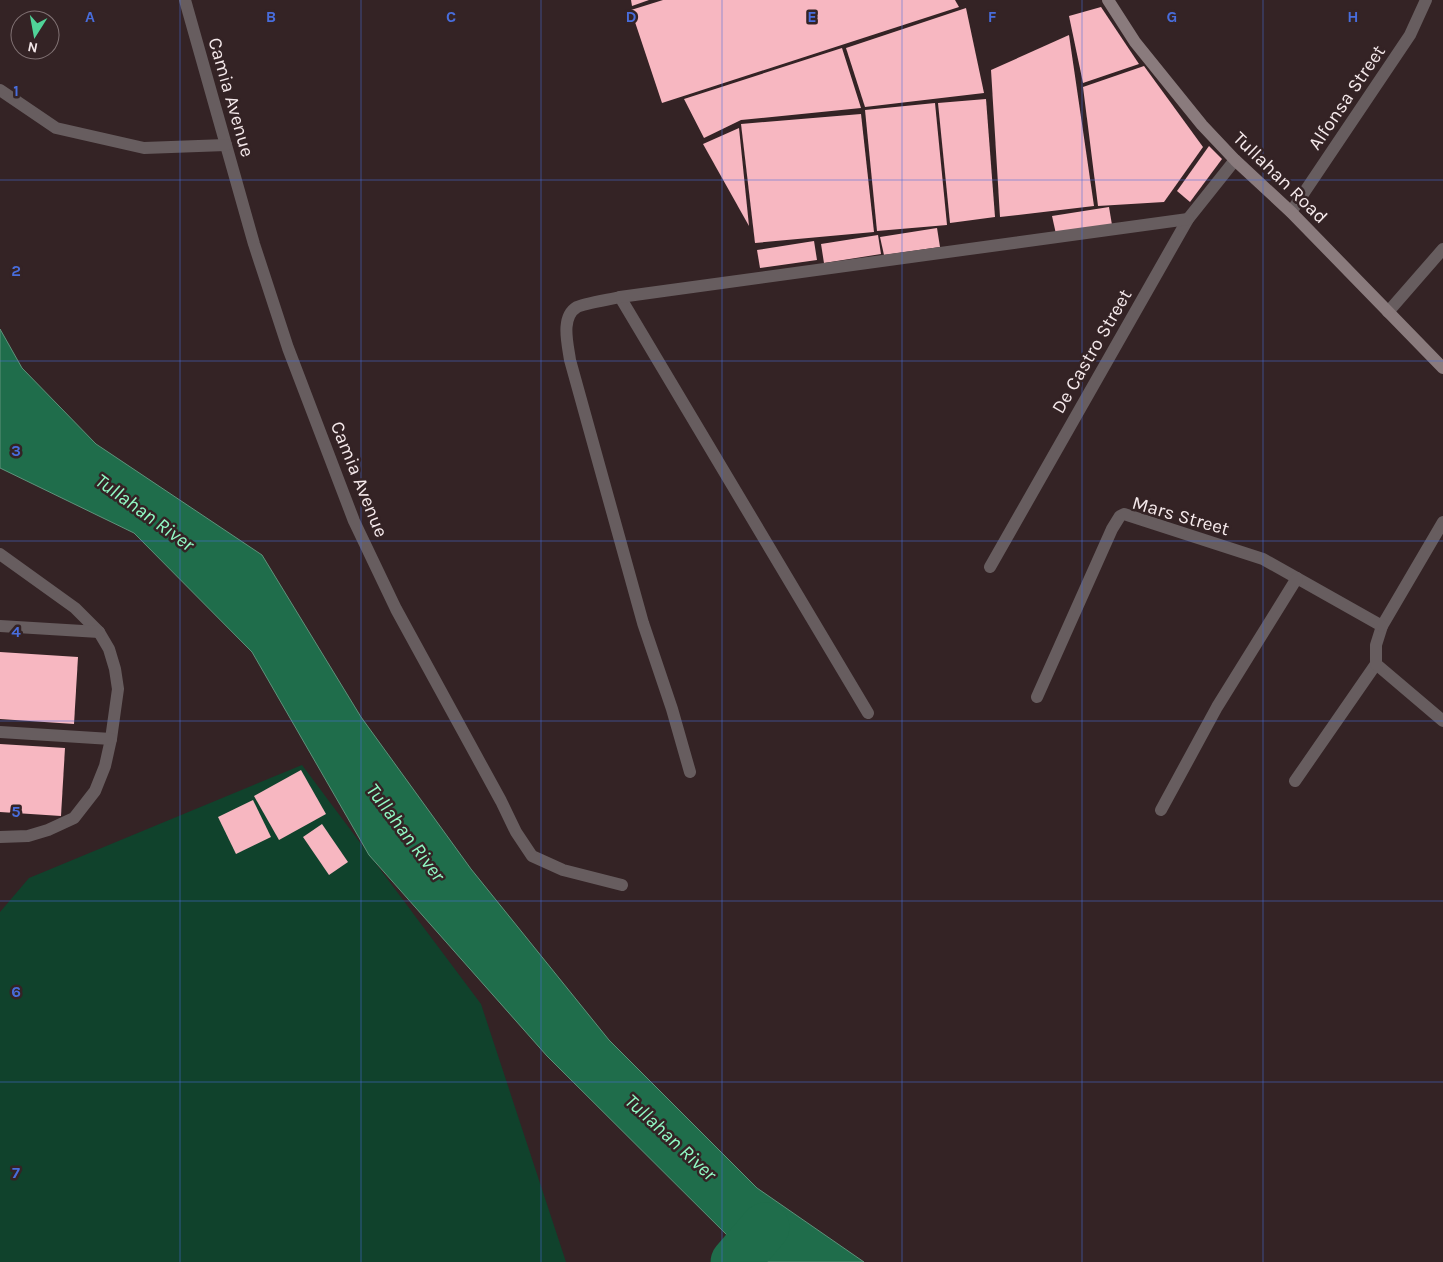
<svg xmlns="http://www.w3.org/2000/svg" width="1443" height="1262" viewBox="0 0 1443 1262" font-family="Karla,sans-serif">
<rect width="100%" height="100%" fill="#342325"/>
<!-- green -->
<polygon fill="#10422c" points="302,765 481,1004 566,1262 0,1262 0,912 29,878"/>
<!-- water -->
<polygon fill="#1f6d4b" stroke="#5f927b" points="0,329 22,368 96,444 262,555 361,717 471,869 609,1040 757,1188 864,1262 759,1262 744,1252 547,1056 369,855 252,652 134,533 0,468"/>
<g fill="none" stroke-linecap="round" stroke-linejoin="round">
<!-- river -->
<polyline stroke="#1f6d4b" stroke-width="49" points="735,1262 765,1227"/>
</g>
<!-- building -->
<g fill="#f7b7c1">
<polygon points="631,0 649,0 632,6"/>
<polygon points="663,0 955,0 959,7 662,103 631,10"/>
<polygon points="1101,7 1139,64 1083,83 1069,16"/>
<polygon points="966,8 984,93 865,107 846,48"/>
<polygon points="1069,35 1094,206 1000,217 991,70"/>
<polygon points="842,48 861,108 741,120 704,138 684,99"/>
<polygon points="1144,66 1203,147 1164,202 1098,206 1083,87"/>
<polygon points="986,99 995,217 950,223 938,103"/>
<polygon points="935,103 947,225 877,231 865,110"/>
<polygon points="861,114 874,232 755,243 741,124"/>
<polygon points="739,128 749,226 703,144"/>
<polygon points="1209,146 1222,159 1190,202 1177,191"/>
<polygon points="1109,207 1112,225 1056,234 1052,216"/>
<polygon points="937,228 940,247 884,255 880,237"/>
<polygon points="878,235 881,254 824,263 821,244"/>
<polygon points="814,241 817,260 760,268 757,250"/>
<polygon points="0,652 78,657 74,724 0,719"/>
<polygon points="0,744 65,748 61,816 0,812"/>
<polygon points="301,770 326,814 279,840 254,796"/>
<polygon points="253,800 271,837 236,854 218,817"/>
<polygon points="322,824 348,862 329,875 303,837"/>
</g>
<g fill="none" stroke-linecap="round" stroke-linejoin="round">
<!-- lane -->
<g stroke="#675d5f" stroke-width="12">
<polyline points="0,554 75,608 99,632 109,649 115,669 118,689 111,739 105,766 95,791 74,818 48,830 28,836 0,837"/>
<polyline points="0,626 99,632"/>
<polyline points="0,732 111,739"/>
<polyline points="1295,781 1376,664"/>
</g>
<!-- street -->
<g stroke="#675d5f" stroke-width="12">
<polyline points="185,0 254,244 288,348 354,521 396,609 501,801 516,832 532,856 563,870 622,885"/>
<polyline points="0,90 56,128 144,148 226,145"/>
<polyline points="1291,212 1410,35 1426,0"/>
<polyline points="620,297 868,713"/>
<polyline points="1388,312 1443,249"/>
<polyline points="1443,522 1382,626 1376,645 1376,664 1443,721"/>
<polyline points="990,567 1188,219 1235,160"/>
<polyline points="1037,697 1112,529 1120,516 1124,514 1263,559 1382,626"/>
<path d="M 690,772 L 672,709 L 643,623 L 570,360 C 568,345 560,317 577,307 C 582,304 612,299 620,297 L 1188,219"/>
<polyline points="1161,810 1217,707 1297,578"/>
</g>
<!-- secondary -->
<polyline stroke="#8a7b7d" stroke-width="12" points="1108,0 1135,42 1202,125 1235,160 1291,212 1443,368"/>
</g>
<!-- grid -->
<path fill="none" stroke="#486ddc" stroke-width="1" stroke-opacity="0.55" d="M 180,0 L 180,1262M 361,0 L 361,1262M 541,0 L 541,1262M 722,0 L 722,1262M 902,0 L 902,1262M 1082,0 L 1082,1262M 1263,0 L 1263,1262M 0,180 L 1443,180M 0,361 L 1443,361M 0,541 L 1443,541M 0,721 L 1443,721M 0,901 L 1443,901M 0,1082 L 1443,1082"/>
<g text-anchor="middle" stroke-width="5" stroke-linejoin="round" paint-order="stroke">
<!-- street labels -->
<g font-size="19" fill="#f5e9eb" stroke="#342325">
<text transform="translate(232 97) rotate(74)" y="7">Camia Avenue</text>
<text transform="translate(1346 97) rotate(-56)" y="7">Alfonsa Street</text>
<text transform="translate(1281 177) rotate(44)" y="7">Tullahan Road</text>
<text transform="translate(1091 351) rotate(-60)" y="7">De Castro Street</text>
<text transform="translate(360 479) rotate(68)" y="7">Camia Avenue</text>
<text transform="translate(1181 515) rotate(16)" y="7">Mars Street</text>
</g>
<!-- water labels -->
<g font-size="20" font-style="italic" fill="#91fac5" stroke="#342325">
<text transform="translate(145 512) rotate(36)" y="7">Tullahan River</text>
<text transform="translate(406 832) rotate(53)" y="7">Tullahan River</text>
<text transform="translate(671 1137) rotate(43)" y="7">Tullahan River</text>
</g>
</g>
<g font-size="16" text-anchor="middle" font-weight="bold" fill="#486ddc" stroke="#342325" stroke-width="5" stroke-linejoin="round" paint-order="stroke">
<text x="90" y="22">A</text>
<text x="271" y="22">B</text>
<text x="451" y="22">C</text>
<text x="631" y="22">D</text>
<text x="812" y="22">E</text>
<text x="992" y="22">F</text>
<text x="1172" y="22">G</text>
<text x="1353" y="22">H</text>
<text x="16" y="96">1</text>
<text x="16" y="276">2</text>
<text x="16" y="456">3</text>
<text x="16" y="637">4</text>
<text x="16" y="817">5</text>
<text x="16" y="997">6</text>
<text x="16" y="1178">7</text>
</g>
<!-- north arrow -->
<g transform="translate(35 35) rotate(191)"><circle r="24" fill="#342325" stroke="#817274"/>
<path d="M0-4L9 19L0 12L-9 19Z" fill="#50d398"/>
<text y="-8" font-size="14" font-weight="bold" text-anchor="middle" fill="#f5e9eb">N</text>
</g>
</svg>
